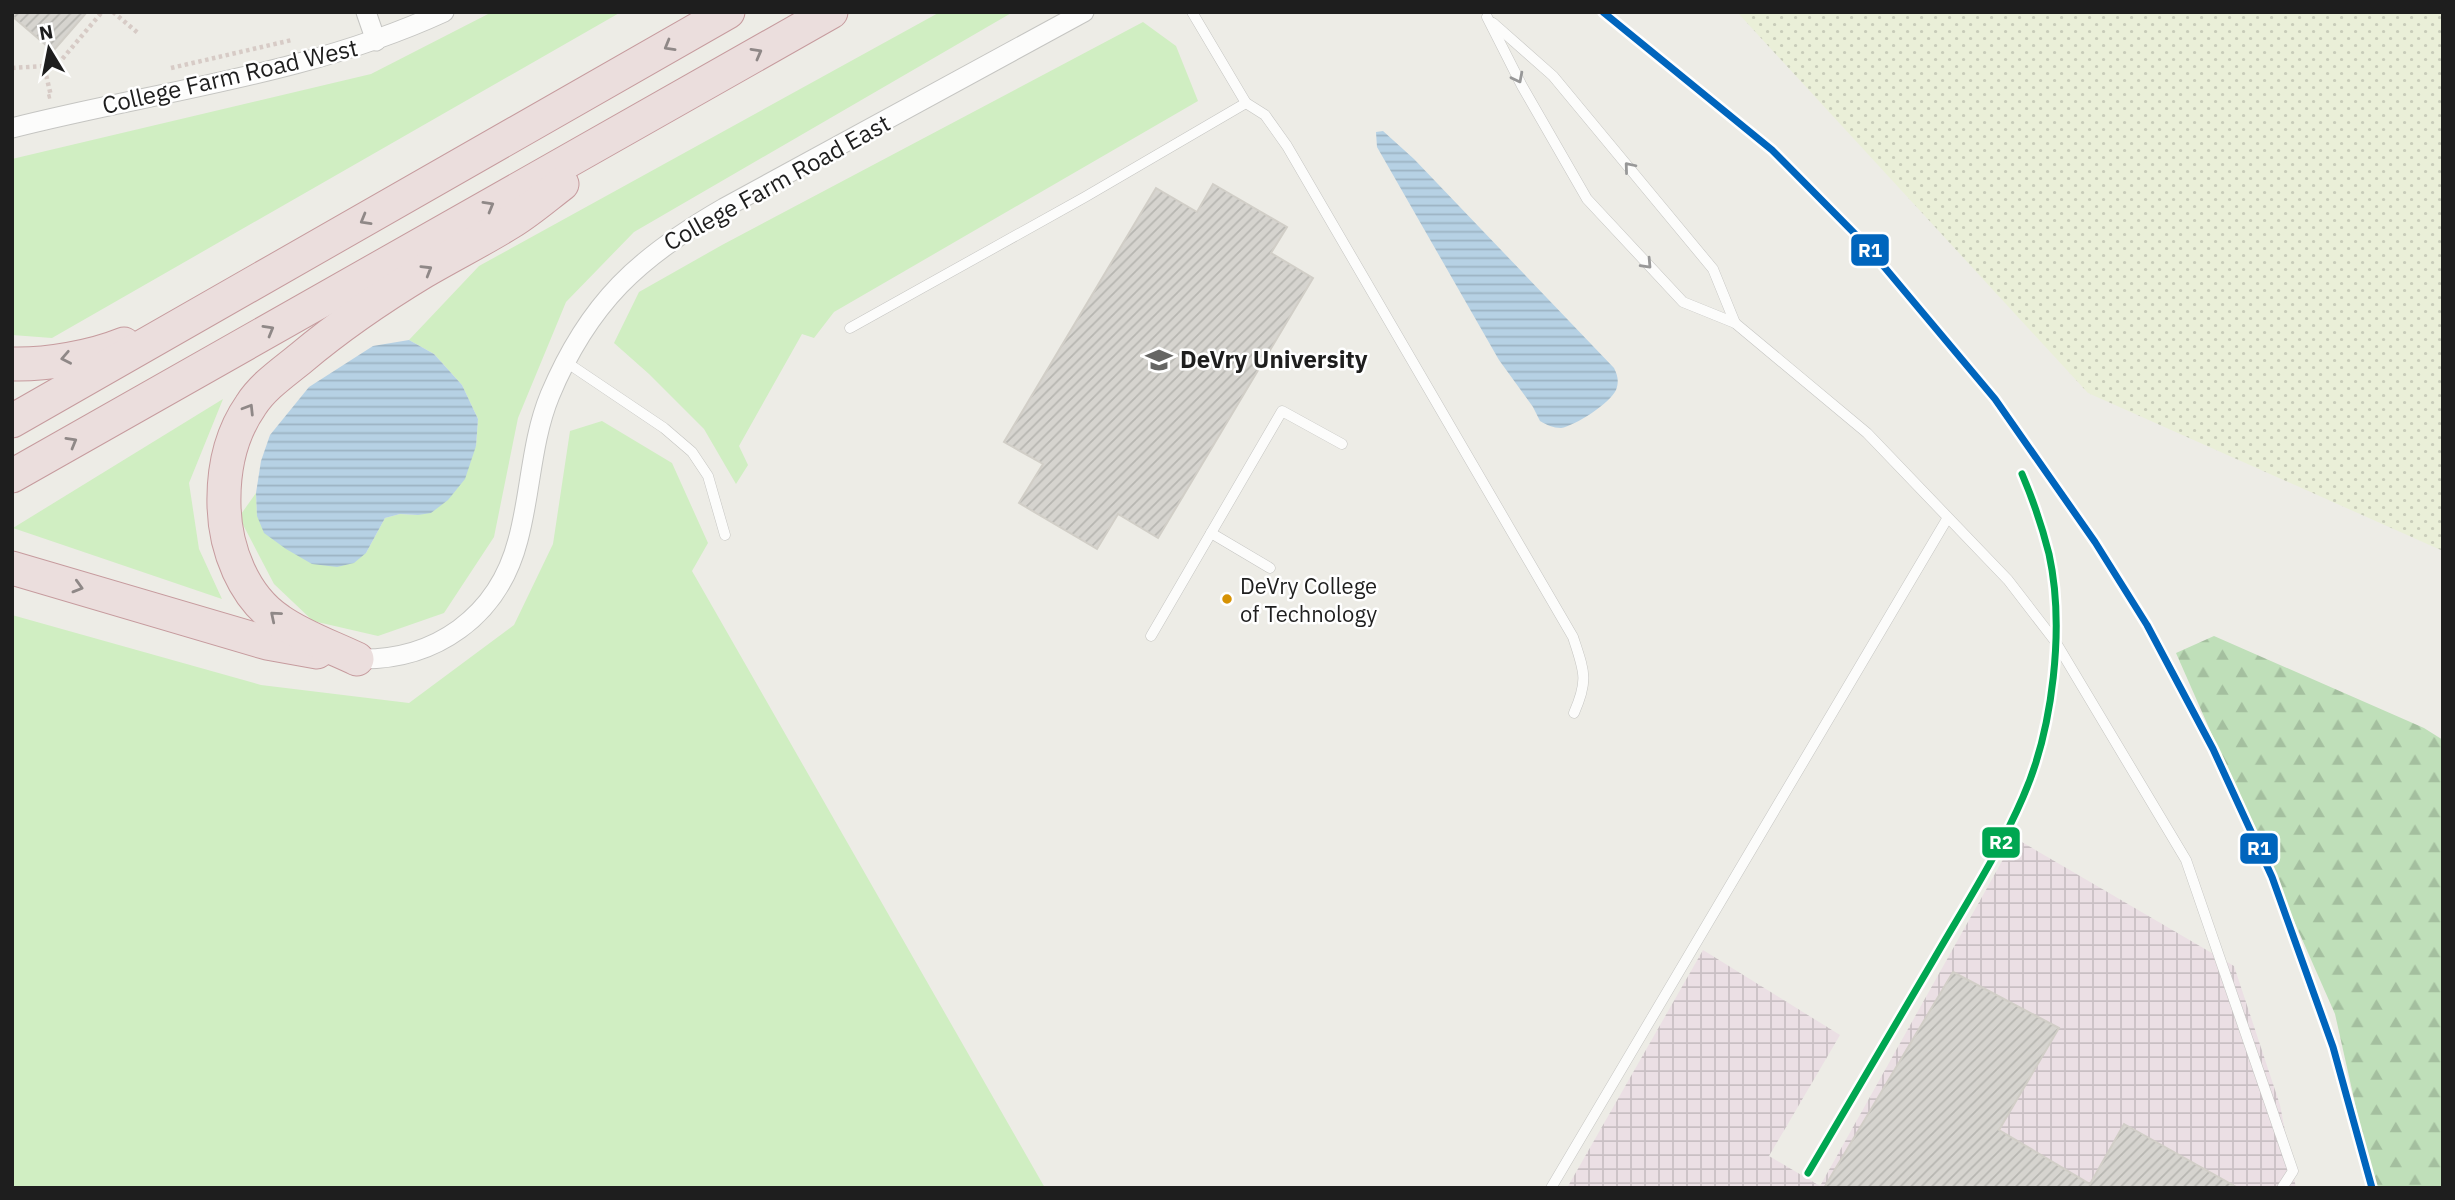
<svg xmlns="http://www.w3.org/2000/svg" width="2455" height="1200" viewBox="0 0 2455 1200" font-family="'IBM Plex Sans',sans-serif">
<defs>
<pattern id="industrial-grid" width="8" height="8" patternUnits="userSpaceOnUse" patternTransform="scale(1.75)"><rect width="8" height="8" fill="#ebdfe4"/><path d="M0 4h8M4 0v8" fill="none" stroke="#c9bfc3"/></pattern>
<pattern id="farmland-dots" width="8" height="8" patternUnits="userSpaceOnUse" patternTransform="scale(1.75)"><rect width="8" height="8" fill="#eaefd8"/><path d="M2 2h.1M6 6h.1" fill="none" stroke="#c8ccb9" stroke-width="1.8" stroke-linecap="round"/></pattern>
<pattern id="forest-firs" width="22" height="20" patternUnits="userSpaceOnUse" patternTransform="scale(1.75)"><rect width="22" height="20" fill="#bfdfb9"/><path d="M5 1l3.5 6h-7zM16 11l3.5 6h-7z" fill="#a4bf9f"/></pattern>
<pattern id="water-rules" width="6" height="5" patternUnits="userSpaceOnUse" patternTransform="scale(1.75)"><rect width="6" height="5" fill="#b6d1e4"/><path d="M0 2.5h6" fill="none" stroke="#9cb3c3"/></pattern>
<pattern id="building-hatch" width="6" height="6" patternUnits="userSpaceOnUse" patternTransform="scale(1.75)"><rect width="6" height="6" fill="#d6d4cf"/><path d="M-1 1l2-2M0 6l6-6M5 7l2-2" fill="none" stroke="#b7b6b1"/></pattern>
</defs>
<rect width="100%" height="100%" fill="#edece6"/>
<!-- industrial -->
<polygon fill="url(#industrial-grid)" points="2015,838 2234,966 2280,1105 2296,1188 1567,1188 1703,950 1840,1035 1769,1156 1820,1186"/>
<!-- farmland -->
<polygon fill="url(#farmland-dots)" points="1737,12 2443,12 2443,551 2088,393"/>
<!-- grass -->
<g fill="#d0eec2">
<polygon points="492,12 621,12 52,338 12,335 12,159 371,74"/>
<polygon points="940,12 1013,12 634,232 566,302 518,418 494,537 444,613 378,636 313,621 274,584 239,517 256,493 257,516 366,553 385,518 400,514 418,515 476,446 478,419 462,385 434,354 409,340 479,266"/>
<polygon points="1143,22 1176,46 1198,101 834,312 814,338 802,334 739,446 748,465 736,484 704,429 649,374 614,343 639,292 722,245"/>
<polygon points="223,399 189,483 199,549 222,599 13,528"/>
<polygon points="602,421 672,463 708,543 692,571 1045,1188 12,1188 12,615 261,685 409,703 514,625 553,544 570,431"/>
</g>
<!-- forest -->
<polygon fill="url(#forest-firs)" points="2214,636 2424,728 2443,740 2443,1188 2374,1188 2335,1014 2176,653"/>
<!-- water -->
<g fill="url(#water-rules)">
<path d="M 1383,131 L 1414,159 L 1614,368 C 1618,376 1619,382 1616,390 C 1610,403 1575,426 1561,428 C 1553,428 1547,425 1540,421 L 1533,407 L 1499,360 L 1377,147 L 1376,132 Z"/>
<polygon points="409,340 434,354 462,385 478,419 476,446 465,479 448,500 431,513 418,515 400,514 385,518 366,553 354,563 337,567 312,564 286,549 264,533 257,516 256,493 261,461 270,435 309,387 373,346"/>
</g>
<!-- building -->
<g fill="url(#building-hatch)" stroke="#d1cec7" stroke-width="2">
<polygon points="12,12 87,12 53,51 12,16"/>
<polygon points="1213,184 1287,227 1271,253 1313,278 1158,538 1118,514 1097,549 1019,503 1043,464 1004,442 1156,188 1197,212"/>
<polygon points="1953,972 2059,1028 1999,1130 2090,1184 2124,1124 2238,1188 1824,1188"/>
</g>
<g fill="none" stroke-linecap="round" stroke-linejoin="round">
<defs>
<g id="lane">
<path d="M 1192,12 L 1246,103 L 1265,115 L 1287,146 L 1573,637 C 1584,671 1589,679 1574,713"/>
<polyline points="1487,17 1522,86 1587,199 1683,302 1735,323 1867,433 2008,580 2055,641 2186,860 2293,1171 2282,1188"/>
<polyline points="1493,23 1553,76 1713,269 1735,323"/>
<polyline points="850,328 1085,197 1246,103"/>
<polyline points="566,362 664,428 692,452 708,476 725,535"/>
<polyline points="1211,533 1270,568"/>
<polyline points="1151,636 1282,411 1342,444"/>
<polyline points="1551,1188 1947,519"/>
</g>
<g id="street">
<polyline points="366,12 376,41"/>
<path d="M 12,128 C 157,91 307,75 444,12"/>
<path d="M 357,659 C 435,661 498,617 518,540 C 531,492 531,441 550,395 C 589,302 639,257 724,208 L 1084,12"/>
</g>
<g id="highway">
<path d="M 12,364 C 46,365 92,357 124,344"/>
<polyline points="12,421 728,12"/>
<polyline points="12,476 831,12"/>
<polyline points="12,568 267,643 317,652"/>
<path d="M 357,659 C 332,647 303,637 280,621 C 243,597 225,548 224,506 C 223,470 230,435 251,405 C 263,386 284,372 301,358 C 339,326 380,298 423,272 C 452,255 482,240 511,222 C 529,211 545,197 562,184"/>
</g>
</defs>
<!-- lane casing -->
<use href="#lane" stroke="#c5c5c2" stroke-width="11"/>
<!-- street casing -->
<use href="#street" stroke="#c5c5c2" stroke-width="21"/>
<!-- highway casing -->
<use href="#highway" stroke="#c69b9e" stroke-width="35"/>
<!-- path -->
<g stroke="#d7cbc6" stroke-width="4.5" stroke-dasharray="3.5 3.5" stroke-linecap="butt">
<polyline points="113,12 138,33"/>
<polyline points="44,66 58,64 102,12"/>
<polyline points="12,68 44,66 51,96 47,97"/>
<polyline points="171,68 292,40"/>
</g>
<!-- lane -->
<use href="#lane" stroke="#fcfcfb" stroke-width="10"/>
<!-- street -->
<use href="#street" stroke="#fcfcfb" stroke-width="19"/>
<!-- highway -->
<use href="#highway" stroke="#ebdedd" stroke-width="33"/>
<defs>
<polyline id="rail-1" points="1603,12 1772,150 1865,244 1995,399 2095,542 2147,625 2213,749 2272,877 2333,1047 2372,1188"/>
<path id="rail-2" d="M 1808,1173 C 1850,1102 1892,1031 1934,959 C 1964,907 1999,853 2023,797 C 2053,729 2065,627 2049,554 C 2042,526 2033,500 2022,474"/>
</defs>
<!-- rail-1 casing -->
<use href="#rail-1" stroke="#fff" stroke-width="12"/>
<!-- rail-2 casing -->
<use href="#rail-2" stroke="#fff" stroke-width="12"/>
<!-- rail-1 -->
<use href="#rail-1" stroke="#0065bd" stroke-width="7"/>
<!-- rail-2 -->
<use href="#rail-2" stroke="#00a651" stroke-width="7"/>
</g>
<!-- one-way arrows -->
<defs><path id="oneway-chevron" d="M-2-3.5L2.5 0L-2 3.5" fill="none" stroke-width="1.6" stroke-linecap="round" stroke-linejoin="round" transform="scale(1.75)"/></defs>
<g stroke="#8f8887">
<use href="#oneway-chevron" transform="translate(669 46) rotate(150)"/>
<use href="#oneway-chevron" transform="translate(757 53) rotate(-29)"/>
<use href="#oneway-chevron" transform="translate(489 206) rotate(-30)"/>
<use href="#oneway-chevron" transform="translate(365 220) rotate(150)"/>
<use href="#oneway-chevron" transform="translate(427 270) rotate(-31)"/>
<use href="#oneway-chevron" transform="translate(269 330) rotate(-30)"/>
<use href="#oneway-chevron" transform="translate(66 358) rotate(169)"/>
<use href="#oneway-chevron" transform="translate(249 409) rotate(-58)"/>
<use href="#oneway-chevron" transform="translate(72 442) rotate(-30)"/>
<use href="#oneway-chevron" transform="translate(78 587) rotate(16)"/>
<use href="#oneway-chevron" transform="translate(275 616) rotate(-140)"/>
</g>
<g stroke="#989898">
<use href="#oneway-chevron" transform="translate(1518 78) rotate(63)"/>
<use href="#oneway-chevron" transform="translate(1629 167) rotate(-130)"/>
<use href="#oneway-chevron" transform="translate(1647 264) rotate(47)"/>
</g>
<!-- icons -->
<defs>
<symbol id="university-bare" viewBox="-9 -9 18 18"><path d="M0-5L7-2L0 1L-7-2ZM-4 1L0 2.5L4 1V4Q0 6-4 4Z" fill="#666664" stroke="#fff" stroke-width="2.5" paint-order="stroke"/></symbol>
</defs>
<g fill-rule="evenodd">
<use href="#university-bare" x="1140" y="341" width="38" height="38"/>
</g>
<!-- markers -->
<circle fill="#d69204" stroke="#fff" stroke-width="2.5" cx="1227" cy="599" r="6"/>
<g text-anchor="middle" stroke-width="5" stroke-linejoin="round" paint-order="stroke">
<!-- bus labels -->
<g font-size="22" fill="#1e1e1e" stroke="#fff" text-anchor="start">
<text x="1240" y="594">DeVry College<tspan x="1240" dy="28">of Technology</tspan></text>
</g>
<!-- street labels -->
<g font-size="24" fill="#1e1e1e" stroke="#fff">
<text transform="translate(230 77) rotate(-13)" y="8">College Farm Road West</text>
<text transform="translate(777 183) rotate(-29)" y="8">College Farm Road East</text>
</g>
<!-- poi labels -->
<g font-size="24" font-weight="bold" fill="#1e1e1e" stroke="#fff" text-anchor="start">
<text x="1180" y="368">DeVry University</text>
</g>
</g>
<g stroke="#fff" stroke-width="2.5">
<rect x="1850" y="233" width="40" height="34" rx="7" fill="#0065bd"/>
<rect x="1981" y="826" width="40" height="33" rx="7" fill="#00a651"/>
<rect x="2239" y="832" width="40" height="33" rx="7" fill="#0065bd"/>
</g>
<g font-size="19" text-anchor="middle" font-weight="bold" fill="#fff">
<text x="1870" y="257">R1</text>
<text x="2001" y="849">R2</text>
<text x="2259" y="855">R1</text>
</g>
<!-- border -->
<rect width="2455" height="1200" fill="none" stroke="#1e1e1e" stroke-width="28"/>
<!-- north arrow -->
<g transform="translate(49 49) rotate(350)" stroke="#ffffff" stroke-width="5" paint-order="stroke">
<path d="M0-5L12 26L0 18L-12 26Z" fill="#1e1e1e"/>
<text y="-10" font-size="19" font-weight="bold" text-anchor="middle" fill="#1e1e1e">N</text>
</g>
</svg>
